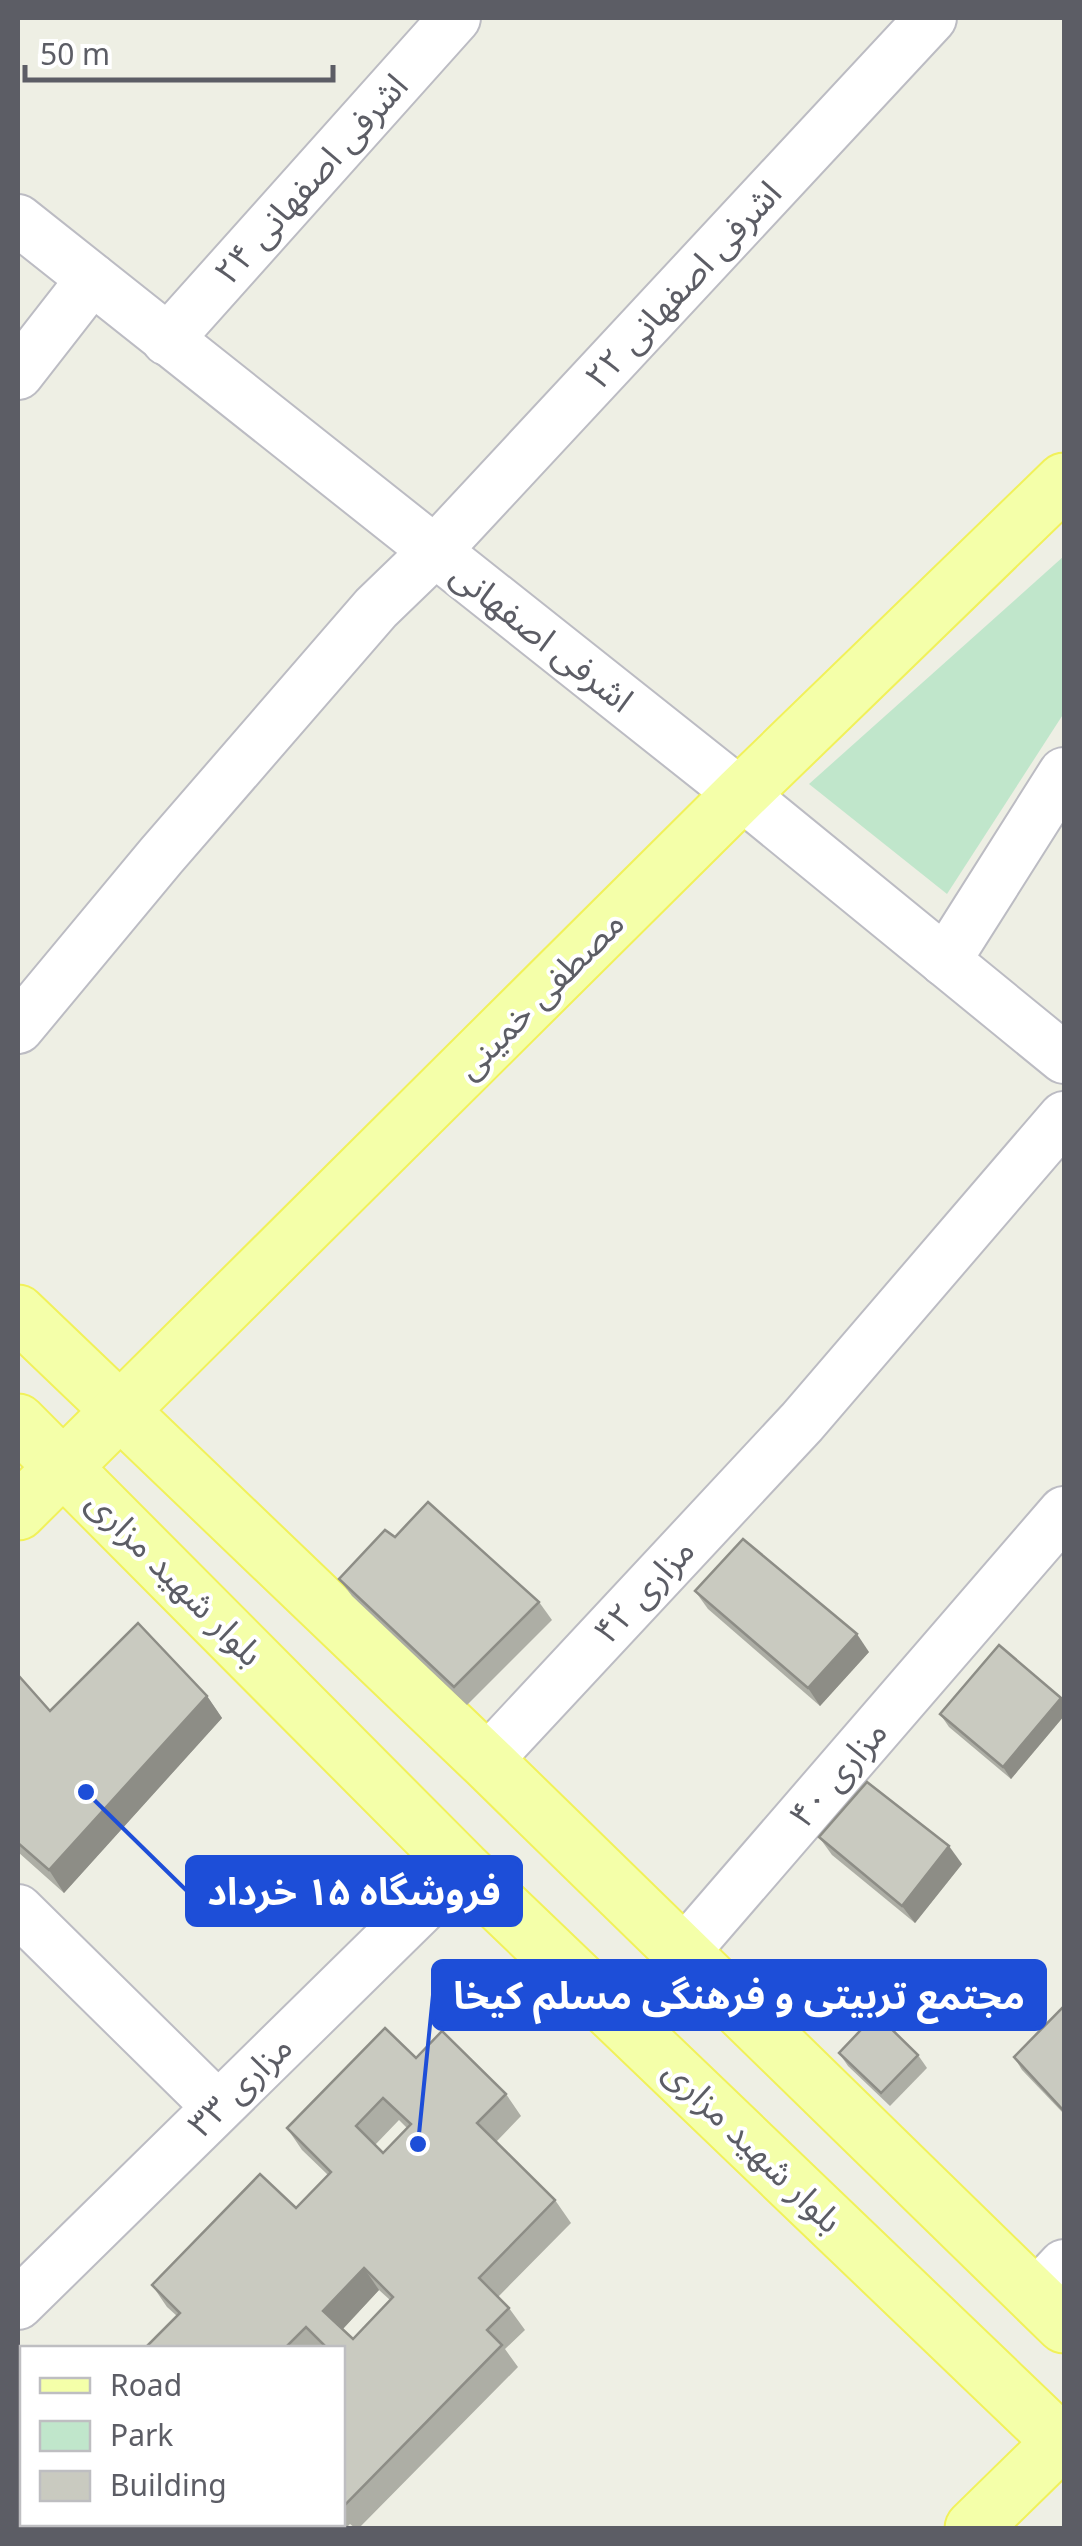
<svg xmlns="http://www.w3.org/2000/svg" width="1082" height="2546" viewBox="0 0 1082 2546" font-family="'Noto Sans','Noto Sans Arabic',sans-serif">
<rect width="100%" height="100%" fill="#eeefe4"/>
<!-- green -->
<polygon fill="#c0e6cb" points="1064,556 1064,713 947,894 809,784"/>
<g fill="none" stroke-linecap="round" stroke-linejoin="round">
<defs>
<g id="minor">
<polyline points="18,220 741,794 1064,1058"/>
<polyline points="167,340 455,18"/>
<polyline points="18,374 92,279"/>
<polyline points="945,961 1064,773"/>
<polyline points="18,1028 161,856 376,608 434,552 931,18"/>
<polyline points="486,1761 802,1422 1064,1117"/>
<polyline points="18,1910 218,2107"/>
<polyline points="682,1954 1064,1512"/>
<polyline points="1034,2297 1064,2265"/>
<polyline points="18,2304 462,1868"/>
</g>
<g id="major">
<polyline points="18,1313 486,1761 1064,2325"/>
<polyline points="18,1422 462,1868 1064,2445"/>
<polyline points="18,1512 741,794 1064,481"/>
<polyline points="973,2528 1064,2439"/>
</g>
</defs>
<!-- minor casing -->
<use href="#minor" stroke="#bcbcc3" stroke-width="54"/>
<!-- major casing -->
<use href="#major" stroke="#f1f15a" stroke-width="59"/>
<!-- minor -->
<use href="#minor" stroke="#fff" stroke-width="50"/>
<!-- major -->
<use href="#major" stroke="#f4ffa9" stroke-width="55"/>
</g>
<!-- wall -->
<g fill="#adaea5" fill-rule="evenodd">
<polygon points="395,1537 539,1602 552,1620 467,1705 352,1596 339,1579"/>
<polygon points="695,1591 869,1652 820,1706 708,1609"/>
<polygon points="18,1675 50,1711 207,1696 222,1718 64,1893 18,1852"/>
<polygon points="1061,1698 1064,1702 1064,1716 1011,1779 949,1727 940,1714"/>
<polygon points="819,1837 962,1864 915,1923 832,1855"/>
<polygon points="1064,2007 1064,2114 1022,2070 1014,2057"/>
<polygon points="839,2053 918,2055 927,2068 890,2106 848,2066"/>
<path d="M 416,2058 L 506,2094 L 521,2116 L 496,2142 L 555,2200 L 571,2223 L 498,2297 L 509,2308 L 525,2330 L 505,2349 L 518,2367 L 359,2528 L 355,2528 L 350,2524 L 346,2528 L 181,2528 L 186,2524 L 342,2524 L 342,2348 L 145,2348 L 177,2316 L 167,2307 L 152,2285 L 296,2208 L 328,2175 L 302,2150 L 287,2128 ZM 399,2120 L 407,2128 L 383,2153 L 375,2145 ZM 379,2290 L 390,2300 L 353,2339 L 343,2329 Z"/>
</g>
<!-- shaded-wall -->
<g fill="#8d8d86">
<polygon points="857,1634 869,1652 820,1706 808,1688"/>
<polygon points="207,1696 222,1718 64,1893 49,1870"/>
<polygon points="1061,1698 1064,1702 1064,1716 1011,1779 1003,1767"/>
<polygon points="949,1846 962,1864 915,1923 902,1906"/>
<polygon points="364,2268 379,2290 339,2333 323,2311"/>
</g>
<!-- building -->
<g fill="#c9cac0" stroke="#8d8d86" stroke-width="2.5" fill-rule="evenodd">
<polygon points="428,1502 539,1602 454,1687 339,1579 385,1530 395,1537"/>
<polygon points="743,1539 857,1634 808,1688 695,1591"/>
<polygon points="138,1623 207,1696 49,1870 18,1843 18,1675 50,1711"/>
<polygon points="999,1645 1061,1698 1003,1767 940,1714"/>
<polygon points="867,1782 949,1846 902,1906 819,1837"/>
<polygon points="1064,2006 1064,2111 1014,2057"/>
<polygon points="876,2014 918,2055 881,2093 839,2053"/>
<path d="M 385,2028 L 416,2058 L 442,2031 L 506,2094 L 477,2123 L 555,2200 L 479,2278 L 509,2308 L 487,2330 L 502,2345 L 342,2508 L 342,2348 L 327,2348 L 306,2327 L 285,2348 L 145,2348 L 180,2313 L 152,2285 L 260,2174 L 296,2208 L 331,2172 L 287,2128 ZM 383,2098 L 411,2124 L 383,2153 L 356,2126 ZM 364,2268 L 393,2297 L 353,2339 L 323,2311 Z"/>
<polygon points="29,2524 170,2524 175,2528 34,2528"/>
<polygon points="186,2524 313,2524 308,2528 181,2528"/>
</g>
<g text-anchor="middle" stroke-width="8" stroke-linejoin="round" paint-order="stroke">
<!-- street labels -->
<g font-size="35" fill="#5c5d65" stroke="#fff">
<text transform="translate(311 179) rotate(-48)" y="12">اشرفی اصفهانی ۲۴</text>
<text transform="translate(683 285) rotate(-47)" y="12">اشرفی اصفهانی ۲۲</text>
<text transform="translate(542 637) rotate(38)" y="12">اشرفی اصفهانی</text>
<text transform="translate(540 995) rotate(-45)" y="12">مصطفی خمینی</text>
<text transform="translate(175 1578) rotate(45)" y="12">بلوار شهید مزاری</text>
<text transform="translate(644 1591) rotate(-47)" y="12">مزاری ۴۲</text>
<text transform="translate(838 1774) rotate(-49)" y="12">مزاری ۴۰</text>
<text transform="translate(240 2086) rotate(-44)" y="12">مزاری ۳۳</text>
<text transform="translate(753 2146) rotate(44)" y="12">بلوار شهید مزاری</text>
</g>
</g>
<!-- callouts -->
<path fill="none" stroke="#1d4ed8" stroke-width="4" d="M86 1792L187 1891M418 2144L433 1995"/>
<g fill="#1d4ed8" stroke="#fff" stroke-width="4">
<circle cx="86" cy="1792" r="10"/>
<circle cx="418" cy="2144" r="10"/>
</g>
<g fill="#1d4ed8" stroke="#1d4ed8" stroke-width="4">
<rect x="187" y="1857" width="334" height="68" rx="10"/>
<rect x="433" y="1961" width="612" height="68" rx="10"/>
</g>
<g font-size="38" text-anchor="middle" font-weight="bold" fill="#fff">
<text x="354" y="1905">فروشگاه ۱۵ خرداد</text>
<text x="739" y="2009">مجتمع تربیتی و فرهنگی مسلم کیخا</text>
</g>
<!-- border -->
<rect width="1082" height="2546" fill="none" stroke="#5c5d65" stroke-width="40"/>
<!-- legend -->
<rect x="20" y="2346" width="325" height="180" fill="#ffffff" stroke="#bebec1" stroke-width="2.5"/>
<rect x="40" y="2378" width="50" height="15" fill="#f4ffa9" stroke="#bebec1" stroke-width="2.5"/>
<text x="110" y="2396" font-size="30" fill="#5c5d65">Road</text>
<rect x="40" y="2421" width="50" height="30" fill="#c0e6cb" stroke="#bebec1" stroke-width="2.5"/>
<text x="110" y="2446" font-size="30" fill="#5c5d65">Park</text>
<rect x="40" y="2471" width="50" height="30" fill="#c9cac0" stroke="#bebec1" stroke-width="2.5"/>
<text x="110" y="2496" font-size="30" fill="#5c5d65">Building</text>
<!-- scale -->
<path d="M25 65v15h308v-15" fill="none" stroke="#5c5d65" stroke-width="5"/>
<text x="40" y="65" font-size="30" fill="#5c5d65" stroke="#ffffff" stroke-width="8" paint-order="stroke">50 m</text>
</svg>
